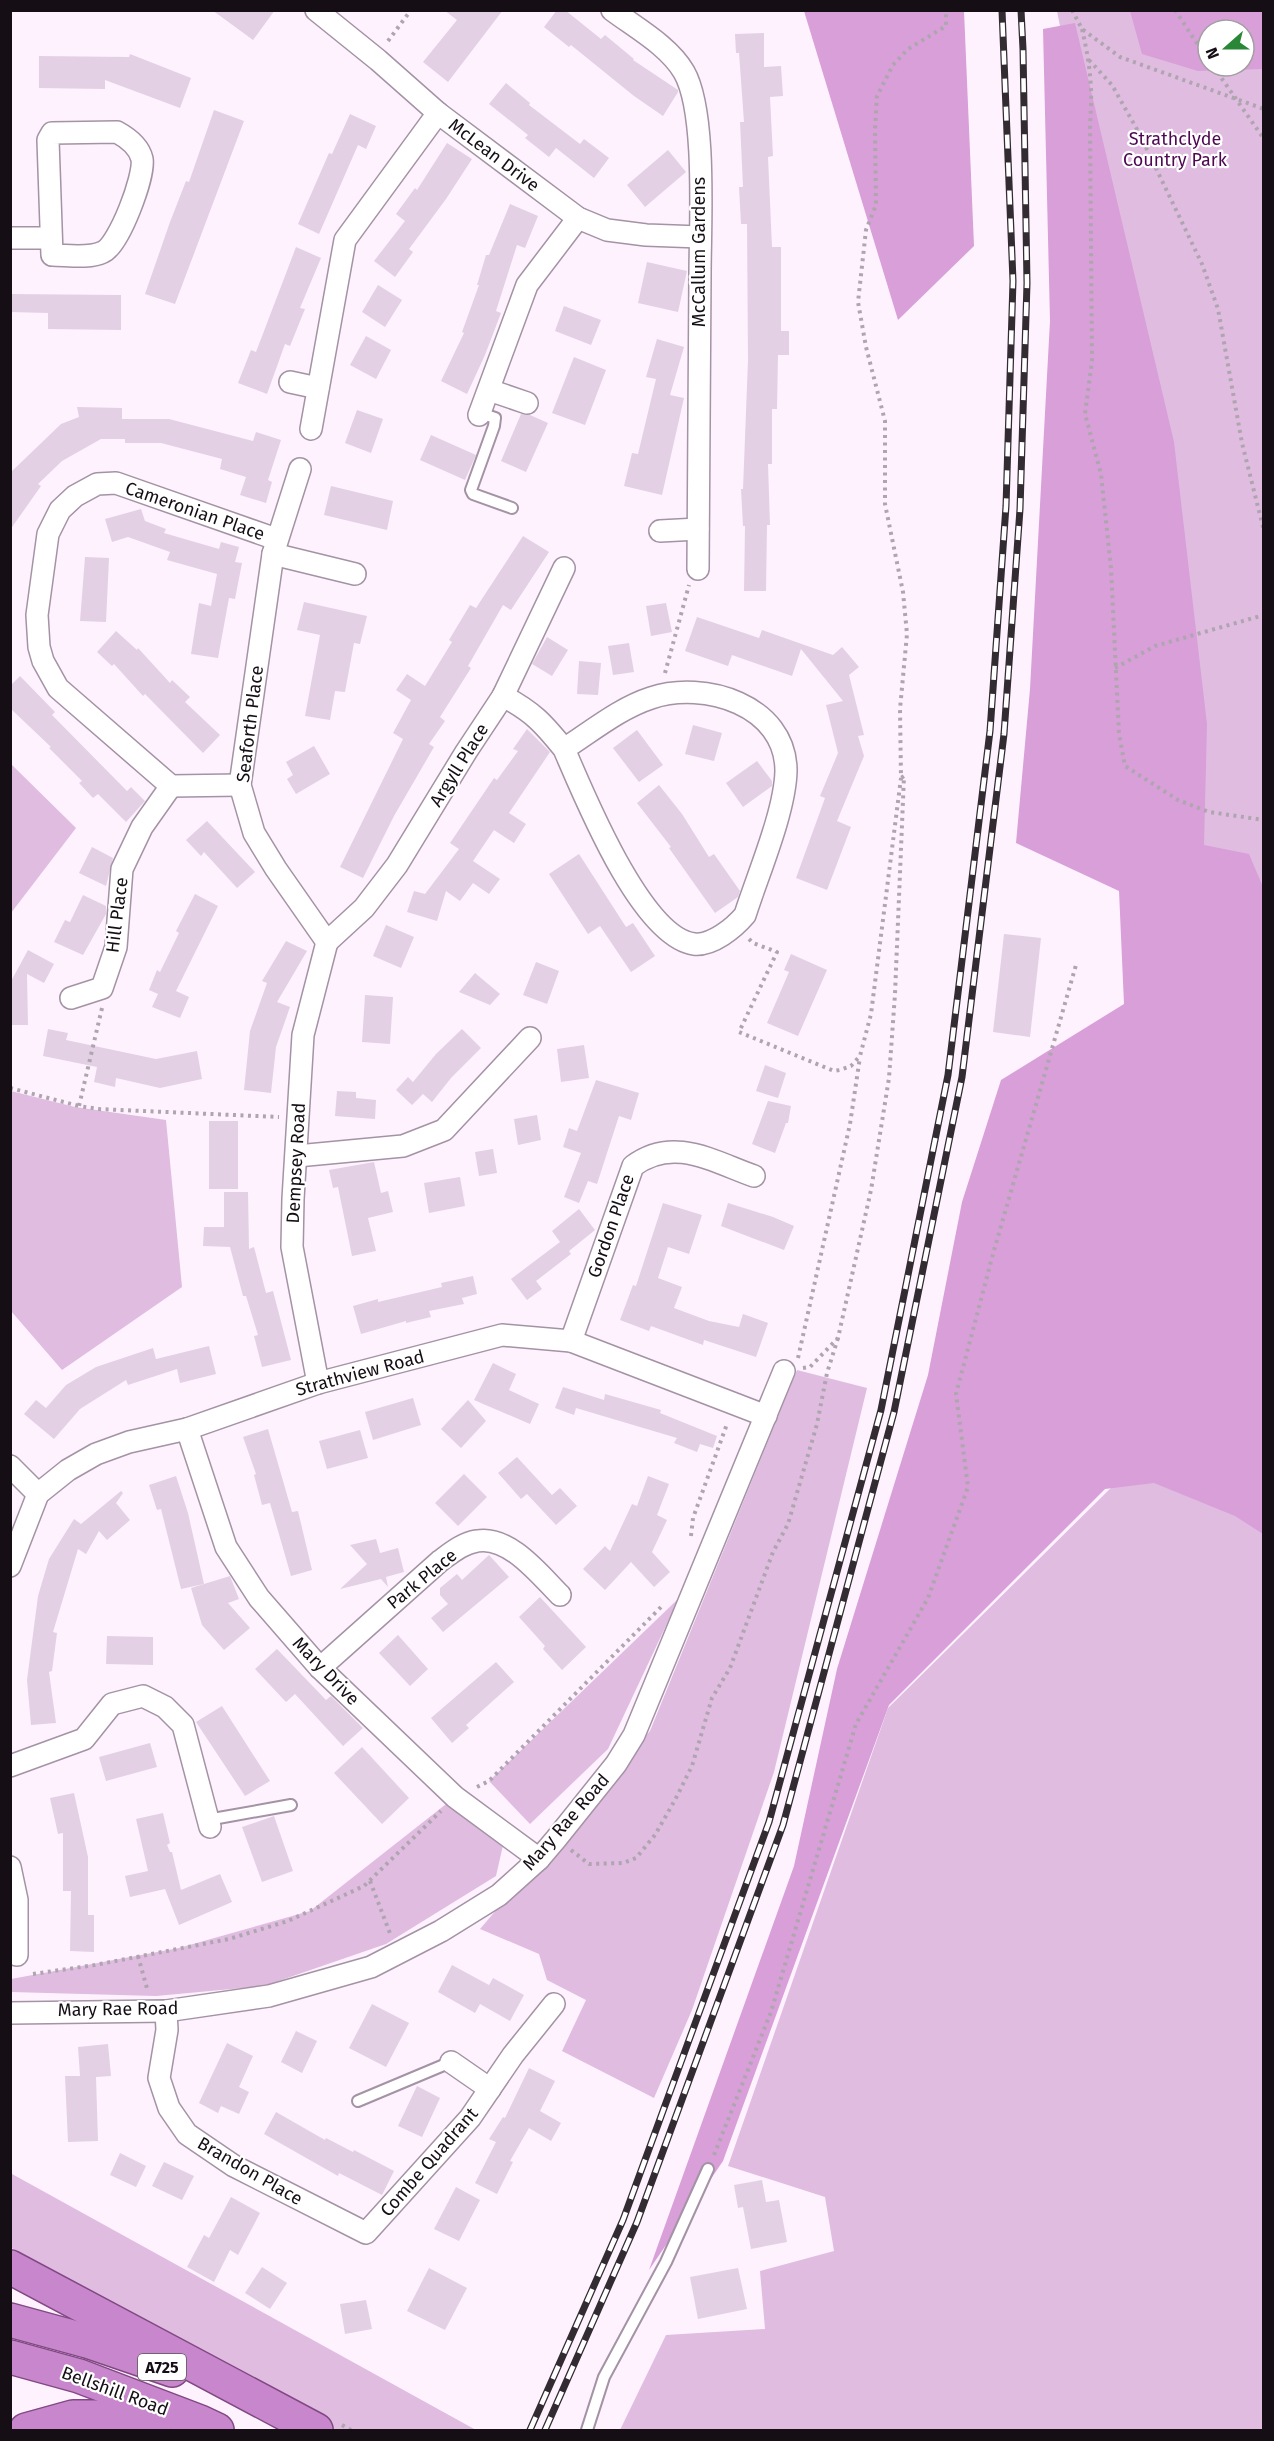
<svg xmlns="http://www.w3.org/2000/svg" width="1274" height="2441" viewBox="0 0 1274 2441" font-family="'Fira Sans',sans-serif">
<rect width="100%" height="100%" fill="#fef2fe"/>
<!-- green -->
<g fill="#e0bce1" fill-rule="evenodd">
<path d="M 1057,11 L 1263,11 L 1263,2430 L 620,2430 L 666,2335 L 765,2329 L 760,2271 L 834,2251 L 825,2197 L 728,2166 L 888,1708 L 1119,1480 L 1201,743 ZM 1208,30 L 1244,30 L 1244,66 L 1208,66 Z"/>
<polygon points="11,764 76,828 11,913 10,912"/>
<polygon points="11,1091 75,1107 166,1120 182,1287 62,1370 11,1311"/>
<polygon points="797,1370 867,1388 774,1772 692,2010 654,2098 562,2051 586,2000 547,1980 539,1954 480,1929 650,1731"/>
<polygon points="679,1598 608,1749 530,1824 489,1781"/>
<polygon points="455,1797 504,1841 496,1876 386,1944 264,1986 156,1996 11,1992 11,1979 179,1948 310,1911"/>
<polygon points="10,2140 12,2174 476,2430 335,2430 149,2325 20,2256 11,2247"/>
</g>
<!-- forest -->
<g fill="#d89fd9" fill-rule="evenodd">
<polygon points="804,11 964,11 974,246 898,320"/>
<path d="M 1130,11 L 1263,11 L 1263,69 L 1198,71 L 1142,54 ZM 1208,30 L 1244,30 L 1244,66 L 1208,66 Z"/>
<polygon points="1075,23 1174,442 1207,724 1204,845 1249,854 1263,887 1263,1534 1235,1516 1154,1483 1105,1489 889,1705 723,2161 649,2270 794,1866 837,1669 928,1375 962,1202 1001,1080 1124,1004 1119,891 1016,843 1030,689 1050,321 1043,29"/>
</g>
<!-- building -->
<g fill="#e4d0e4">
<polygon points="212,10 275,10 253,40"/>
<polygon points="444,10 503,10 448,82 423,62 457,20"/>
<polygon points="557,10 565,10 601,39 605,35 634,59 633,60 678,90 678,92 663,116 634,96 571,45 569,47 544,27"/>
<polygon points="764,33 764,67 781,66 783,96 770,97 773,156 768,157 772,247 781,247 781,331 789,331 789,355 778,355 777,409 772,409 772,464 768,464 770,525 767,525 766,591 744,591 745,526 743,526 741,489 743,489 748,360 747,224 741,224 739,187 743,187 740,122 744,122 739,53 736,53 735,34"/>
<polygon points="130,54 191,78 180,108 105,80 105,89 39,88 39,56 129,57"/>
<polygon points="506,83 530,103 529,105 580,144 584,139 609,158 594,178 556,148 549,157 525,138 528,135 489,104"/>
<polygon points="214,110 244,121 175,304 145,294 170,222 186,181 189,182"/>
<polygon points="350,114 376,126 366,149 358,145 319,234 298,224 329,153 332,154"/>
<polygon points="447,143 472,159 446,199 409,249 413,252 395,277 374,261 405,221 396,214 415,188 417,190"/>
<polygon points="668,150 686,172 645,207 627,185"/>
<polygon points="510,204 538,216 525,248 517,245 496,311 501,313 485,355 467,394 441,381 464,333 462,332 479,285 477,285 486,255 489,255"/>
<polygon points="296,247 321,258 300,308 305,309 290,346 285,344 267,394 238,383 251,350 256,352"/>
<polygon points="647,262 687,271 678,312 638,303"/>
<polygon points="378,285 402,300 385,327 362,312"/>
<polygon points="10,294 121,295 121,330 48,329 48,313 10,312"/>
<polygon points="564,306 601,320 591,345 555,331"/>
<polygon points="366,336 391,350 376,379 350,365"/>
<polygon points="657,339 684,347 670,395 684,398 662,495 624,486 632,453 638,454 656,379 646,377"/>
<polygon points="574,357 606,370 585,425 552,413"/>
<polygon points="77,407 122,408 122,419 169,419 253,441 256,432 281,440 268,480 272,482 266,503 240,495 246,477 220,469 222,459 161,443 125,443 125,439 101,439 62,461 38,484 41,486 10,530 10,473 61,424 79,417"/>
<polygon points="357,410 383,419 371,453 345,443"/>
<polygon points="521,414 530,415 548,423 526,472 501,461"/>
<polygon points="431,435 476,455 465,480 420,460"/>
<polygon points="331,486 393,501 387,530 324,515"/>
<polygon points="141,509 145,521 166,529 164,533 219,549 221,542 239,547 235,562 242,563 235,599 229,598 218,658 191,654 199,603 211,606 217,574 167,560 170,552 128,537 112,542 105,519"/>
<polygon points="523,536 549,552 511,610 503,605 468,666 471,668 440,717 445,721 429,744 434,747 394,816 363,878 340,867 403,739 393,733 411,700 396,690 407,674 425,686 452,642 449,640 470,605 476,608"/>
<polygon points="85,557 109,558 106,622 80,621"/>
<polygon points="304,602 367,616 360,644 354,643 345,692 335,691 330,720 305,716 320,635 297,630"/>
<polygon points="666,603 672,632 651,636 646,606"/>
<polygon points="697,617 759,638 762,630 833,655 842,647 859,667 849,675 864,735 858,736 864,756 837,821 851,827 827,890 796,878 825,798 820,796 838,753 826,705 843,701 801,649 792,676 732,655 728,666 685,651"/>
<polygon points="116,631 137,650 138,648 170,683 172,680 190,697 185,702 220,735 203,753 145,694 143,696 114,664 112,666 97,652"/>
<polygon points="547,637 568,650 552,676 532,664"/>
<polygon points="629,643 634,672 613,675 608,646"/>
<polygon points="579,661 601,663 598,695 577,694"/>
<polygon points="20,676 55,712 52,715 127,791 131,787 145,801 126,822 98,794 93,798 79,783 82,781 49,748 51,747 10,708 10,686"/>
<polygon points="693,725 722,733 714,761 685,754"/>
<polygon points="527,729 550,752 509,813 526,824 514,843 494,830 473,861 500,879 489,894 473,883 460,901 446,891 437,921 407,912 414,891 425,894 459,849 450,843 494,778 497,780 518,751 513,749"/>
<polygon points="637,730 663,765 639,782 613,748"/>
<polygon points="314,746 330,774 296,794 287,779 293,775 286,762"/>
<polygon points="757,761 772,781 772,786 743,807 726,783"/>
<polygon points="659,785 682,814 709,857 714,854 740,891 738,897 715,913 669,848 671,847 637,803"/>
<polygon points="207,821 255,872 237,888 204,852 201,856 186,840"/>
<polygon points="92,847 113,858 106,886 79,873"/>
<polygon points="579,854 626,927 633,923 655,956 631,972 600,926 588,934 549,874"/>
<polygon points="195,894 218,906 176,991 189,997 180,1018 152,1007 158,994 149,990 157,970 160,972 179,933 176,931"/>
<polygon points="83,895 106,906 106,914 83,955 54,942 65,920 70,922"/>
<polygon points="386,925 414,937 401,968 373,956"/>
<polygon points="1004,934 1041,938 1030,1037 993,1032"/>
<polygon points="286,941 307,951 277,1002 290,1007 276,1047 271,1093 244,1090 250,1031 267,983 262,981"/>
<polygon points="28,950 54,964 44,983 27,974 28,1025 10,1025 10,983"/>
<polygon points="791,954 827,970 798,1036 767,1023 789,972 784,970"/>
<polygon points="536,962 559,971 547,1004 523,995"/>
<polygon points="475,973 500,994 490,1005 459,992"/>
<polygon points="365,995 393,997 390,1044 362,1042"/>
<polygon points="48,1029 68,1033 66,1040 156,1059 197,1051 202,1079 160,1088 116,1078 115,1087 94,1082 97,1067 43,1056"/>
<polygon points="462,1029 481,1048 451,1078 432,1102 423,1094 412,1105 396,1090 408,1077 413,1082 436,1054"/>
<polygon points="584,1045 589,1078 561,1082 557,1049"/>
<polygon points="765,1065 786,1073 778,1098 756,1091"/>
<polygon points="596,1080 639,1093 631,1120 619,1116 597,1184 588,1181 579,1203 564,1197 581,1153 563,1147 569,1128 577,1131"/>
<polygon points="337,1091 356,1092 356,1098 376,1100 375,1119 335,1116"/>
<polygon points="768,1101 791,1106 788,1123 786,1123 775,1153 752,1144"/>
<polygon points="537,1115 541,1140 518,1145 514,1119"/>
<rect x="209" y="1121" width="29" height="68"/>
<polygon points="493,1149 497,1173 479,1176 475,1152"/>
<polygon points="374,1162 381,1193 388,1191 393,1212 368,1218 376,1251 352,1256 338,1187 333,1188 329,1170"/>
<polygon points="460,1177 465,1206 429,1213 424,1183"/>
<polygon points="224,1192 248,1192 249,1249 254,1247 266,1293 273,1291 291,1360 262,1367 254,1336 258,1335 246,1296 243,1296 230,1247 203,1246 204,1227 224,1227"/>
<polygon points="663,1203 702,1215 689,1254 668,1247 658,1278 682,1287 674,1308 709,1321 739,1327 743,1314 768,1323 756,1357 704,1340 703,1345 651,1326 649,1331 620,1320 633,1285 636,1286"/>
<polygon points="728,1203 773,1217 794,1226 784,1250 721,1226"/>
<polygon points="579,1209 595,1230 569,1251 571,1254 536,1281 542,1289 527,1300 511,1279 560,1242 552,1231"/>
<polygon points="473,1276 477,1294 462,1298 464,1304 429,1311 431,1317 406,1323 406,1321 361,1334 353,1306 378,1299 378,1302 442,1287 441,1283"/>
<polygon points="209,1346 216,1374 180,1383 177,1369 128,1385 126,1380 80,1409 54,1439 24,1414 36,1400 46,1408 66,1385 96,1367 153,1348 156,1359"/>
<polygon points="493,1363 516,1374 509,1390 539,1404 530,1424 474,1400"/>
<polygon points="563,1387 604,1400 605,1394 661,1410 660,1413 717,1436 713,1448 700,1444 697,1452 674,1443 677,1438 576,1408 574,1415 555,1408"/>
<polygon points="413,1398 421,1425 373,1440 365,1412"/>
<polygon points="468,1400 486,1421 461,1448 441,1429"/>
<polygon points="268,1429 292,1512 298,1511 312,1570 291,1576 270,1503 262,1505 254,1475 256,1474 243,1437"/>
<polygon points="360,1430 368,1458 327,1469 319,1441"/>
<polygon points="517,1457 552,1495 560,1488 577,1506 556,1525 527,1494 521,1499 498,1473"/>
<polygon points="464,1474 487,1497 458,1526 435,1503"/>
<polygon points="176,1476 188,1513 204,1584 181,1589 161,1509 157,1510 149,1485"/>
<polygon points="648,1476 669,1484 657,1515 667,1520 652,1552 670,1572 654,1587 631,1562 605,1590 583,1569 605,1546 610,1551 632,1504 637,1506"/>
<polygon points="121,1491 123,1493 116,1503 130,1520 107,1540 99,1531 86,1554 78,1549 53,1632 57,1633 52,1671 49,1672 56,1723 31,1725 27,1680 38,1596 49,1559 74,1519 81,1524"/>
<polygon points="376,1539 380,1553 398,1548 404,1572 386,1577 388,1587 381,1579 340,1589 367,1564 350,1545"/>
<polygon points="489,1555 509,1577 443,1632 431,1618 448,1604 440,1595 440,1588 457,1574 462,1580"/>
<polygon points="230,1576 239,1599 228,1603 250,1628 224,1650 202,1625 191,1588"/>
<polygon points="540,1597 586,1647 562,1670 543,1649 545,1646 519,1617"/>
<polygon points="398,1635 428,1669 410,1686 379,1653"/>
<polygon points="107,1636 153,1637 153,1665 106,1664"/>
<polygon points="277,1649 326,1700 331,1696 363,1728 343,1746 295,1694 286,1702 255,1669"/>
<polygon points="496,1662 514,1682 466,1725 469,1728 452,1743 431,1718"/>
<polygon points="222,1706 270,1781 245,1796 196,1722"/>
<polygon points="150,1743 157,1767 106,1781 99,1757"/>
<polygon points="362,1747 409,1798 382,1824 334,1773"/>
<polygon points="74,1793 88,1857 88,1915 94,1915 94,1952 70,1951 71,1891 63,1891 63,1833 58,1834 50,1798"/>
<polygon points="163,1813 170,1843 167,1845 170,1852 172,1852 181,1890 220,1874 232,1902 179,1925 165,1889 130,1897 125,1876 148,1871 136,1819"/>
<polygon points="274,1816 293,1871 262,1882 242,1827"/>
<polygon points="452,1965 489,1985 493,1978 524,1995 510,2021 480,2004 475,2013 438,1992"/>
<polygon points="372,2004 409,2023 386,2067 349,2048"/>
<polygon points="296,2031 317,2041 302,2073 281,2062"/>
<polygon points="227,2043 253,2056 239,2087 249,2092 239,2114 221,2106 218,2113 199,2103"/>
<polygon points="108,2044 111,2076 96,2077 98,2141 68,2142 65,2076 80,2076 78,2047"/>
<polygon points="529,2068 555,2081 540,2111 561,2123 551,2141 529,2128 510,2161 513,2162 497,2194 475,2183 496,2142 489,2139 503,2117 505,2118"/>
<polygon points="417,2086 440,2098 422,2137 398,2126"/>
<polygon points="276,2112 325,2140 326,2138 353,2152 354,2150 394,2171 382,2195 339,2173 338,2176 264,2134"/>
<polygon points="120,2153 146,2166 136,2187 110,2175"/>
<polygon points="164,2162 194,2176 182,2200 152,2186"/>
<polygon points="762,2180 766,2202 779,2200 787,2242 751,2249 743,2207 738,2208 734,2185"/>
<polygon points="456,2187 480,2200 459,2241 434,2229"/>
<polygon points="231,2197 260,2213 238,2255 230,2250 214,2282 187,2267 204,2235 209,2238"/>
<polygon points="262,2267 287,2283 270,2309 245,2293"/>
<polygon points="429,2268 467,2288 445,2330 407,2311"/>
<polygon points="738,2268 747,2309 698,2319 690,2277"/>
<polygon points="366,2300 372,2329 345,2334 340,2304"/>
</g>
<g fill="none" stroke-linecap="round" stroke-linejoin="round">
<defs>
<g id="service">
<polyline points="480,413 495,418 494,426 471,490 473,494 512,508"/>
<polyline points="207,1820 291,1805"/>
<polyline points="358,2101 451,2062"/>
<polyline points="587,2430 604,2377 666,2262 708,2169"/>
</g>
<g id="minor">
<polyline points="316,10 378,60 438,113 578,218 607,230 646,235 700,237"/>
<path d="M 612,10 C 636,28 669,46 684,72 C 707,112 700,226 700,275 C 699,373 698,471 698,569"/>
<path d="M 117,132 C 128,138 139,146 142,159 C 145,176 119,245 103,252 C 89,259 67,255 52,255 L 48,140 L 52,133 Z"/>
<polyline points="10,238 49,238"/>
<polyline points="290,382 318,388"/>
<polyline points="489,390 527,403"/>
<polyline points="479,415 527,285 578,218"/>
<polyline points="311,429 345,240 438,113"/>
<polyline points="300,469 273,554 240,785 254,833 276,869 327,942"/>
<polyline points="660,531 698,529"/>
<polyline points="273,554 355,574"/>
<path d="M 503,696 C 533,712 543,723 564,749 C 592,731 620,708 651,698 C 704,680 786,705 786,771 C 785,812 758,874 745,915 C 734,928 712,946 694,944 C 641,937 584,795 564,749"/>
<polyline points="240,785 171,786 58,688 43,661 39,647 37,615 48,534 60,510 75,496 97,484 116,483 276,539"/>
<polyline points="327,942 364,908 397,865 466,752 503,696 564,568"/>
<polyline points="71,998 102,988 116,947 122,869 142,827 171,786"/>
<polyline points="297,1156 403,1146 444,1130 530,1038"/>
<path d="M 571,1341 L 633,1166 C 673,1136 712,1161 754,1176"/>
<polyline points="318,1383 292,1247 293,1199 303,1035 327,942"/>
<polyline points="187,1429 226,1547 259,1598 320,1668 455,1797 539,1859"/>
<polyline points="10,1466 38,1494"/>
<polyline points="10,1566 38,1494 68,1470 96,1454 129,1442 187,1429 318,1383 502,1335 571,1341 766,1416"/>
<path d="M 320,1668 L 440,1561 C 451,1553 463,1543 477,1541 C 509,1535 540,1575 560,1595"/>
<polyline points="10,1766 84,1739 112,1704 143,1696 165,1707 183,1725 210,1827"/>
<polyline points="10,1867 17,1900 17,1955"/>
<polyline points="166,2011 167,2030 159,2078 169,2108 187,2134 234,2166 366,2233 470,2118 513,2055 554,2004"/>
<polyline points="10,2013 166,2011 269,1996 371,1967 441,1931 499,1895 539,1859 556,1839 616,1764 634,1735 784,1371"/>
<polyline points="451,2062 490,2089"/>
</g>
<g id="trunk">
<polyline points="10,2267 316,2430"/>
<polyline points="10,2320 87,2341 172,2370"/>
<polyline points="10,2357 79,2376 200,2422 217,2430"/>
<polyline points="26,2430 73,2417 116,2417 155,2430"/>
</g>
</defs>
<!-- service casing -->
<use href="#service" stroke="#a492a5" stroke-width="14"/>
<!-- minor casing -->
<use href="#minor" stroke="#a492a5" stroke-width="24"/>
<!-- trunk casing -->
<use href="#trunk" stroke="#814884" stroke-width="36"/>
<!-- path -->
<g stroke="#afa5af" stroke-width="4" stroke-dasharray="3 4.5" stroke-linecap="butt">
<polyline points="1072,10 1082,29 1120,57 1264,109"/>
<polyline points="1175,10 1208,60"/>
<path d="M 1082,29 C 1090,64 1093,88 1090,124 L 1092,361 L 1085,414 L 1101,474 L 1111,568 L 1119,734 L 1125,766 L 1178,800 L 1209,812 L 1264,820"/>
<polyline points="388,41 411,10"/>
<polyline points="1089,60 1112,85 1139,133 1202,264 1218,309 1242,443 1264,531"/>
<polyline points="1213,66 1264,139"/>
<polyline points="1115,668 1155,646 1264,615"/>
<polyline points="665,673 689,585"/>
<polyline points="749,939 753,943 777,952 739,1032 834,1071 840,1070 851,1066 860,1056 871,1014 901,778 900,709 907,634 903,592 885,504 885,421 866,347 858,302 866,230 876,205 875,129 877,96 893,65 908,49 946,26 946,10"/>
<polyline points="102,1008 79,1106 98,1109 279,1117"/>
<polyline points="10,1088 79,1106"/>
<polyline points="798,1358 850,1124 860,1057"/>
<polyline points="803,1368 810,1367 838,1338 871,1190 889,1078 895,994 904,776 901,778"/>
<polyline points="691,1536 693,1518 727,1424"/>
<polyline points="477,1787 489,1781 664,1604"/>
<polyline points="571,1850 589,1864 623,1863 636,1858 655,1835 675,1800 692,1766 712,1698 730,1668 773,1552 788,1524 817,1424 827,1373 838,1338"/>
<polyline points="370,1881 391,1936"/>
<polyline points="138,1956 148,1992"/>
<polyline points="33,1974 95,1965 229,1939 288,1921 364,1886 441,1811"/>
<polyline points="714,2155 771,2012 856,1724 928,1598 968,1487 956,1394 993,1254 1076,965"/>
<polyline points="342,2425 351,2430"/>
</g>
<!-- service -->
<use href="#service" stroke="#fff" stroke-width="10"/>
<!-- minor -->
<use href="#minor" stroke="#fff" stroke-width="21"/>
<!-- trunk -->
<use href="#trunk" stroke="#c886cc" stroke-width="33"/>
<defs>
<g id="rail">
<polyline points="530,2430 623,2220 769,1822 881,1410 948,1075 990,731 1006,506 1013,281 1002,10"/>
<polyline points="545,2430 637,2222 783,1825 894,1412 962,1077 1004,734 1020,509 1027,283 1023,49 1021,10"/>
</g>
</defs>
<!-- rail casing -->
<use href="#rail" stroke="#322b32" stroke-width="7"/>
<!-- rail -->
<use href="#rail" stroke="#fff" stroke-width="4.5" stroke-dasharray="14" stroke-linecap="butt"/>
</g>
<g text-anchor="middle" stroke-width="4.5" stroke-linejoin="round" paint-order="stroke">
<!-- shield labels -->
<rect fill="#fff" stroke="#5b575b" stroke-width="1.5" x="138" y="2354" width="48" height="26" rx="4.5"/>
<g font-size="16" font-weight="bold" fill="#150f15">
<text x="162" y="2373">A725</text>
</g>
<!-- park labels -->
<g font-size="18" fill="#4e0852" stroke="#fff">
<text x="1175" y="145">Strathclyde<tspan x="1175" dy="21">Country Park</tspan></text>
</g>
<!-- street labels -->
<g font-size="18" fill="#150f15" stroke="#fff">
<text transform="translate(494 155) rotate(37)" y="6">McLean Drive</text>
<text transform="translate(699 252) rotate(-90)" y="6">McCallum Gardens</text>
<text transform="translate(195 511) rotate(19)" y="6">Cameronian Place</text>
<text transform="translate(250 724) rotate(-83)" y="6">Seaforth Place</text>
<text transform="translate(459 765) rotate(-58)" y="6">Argyll Place</text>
<text transform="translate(117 915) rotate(-83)" y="6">Hill Place</text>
<text transform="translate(296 1163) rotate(-87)" y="6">Dempsey Road</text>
<text transform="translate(611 1226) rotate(-71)" y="6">Gordon Place</text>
<text transform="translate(360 1373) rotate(-15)" y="6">Strathview Road</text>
<text transform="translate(422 1579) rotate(-39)" y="6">Park Place</text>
<text transform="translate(326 1671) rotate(46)" y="6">Mary Drive</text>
<text transform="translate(566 1822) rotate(-49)" y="6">Mary Rae Road</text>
<text transform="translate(118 2009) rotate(-1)" y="6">Mary Rae Road</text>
<text transform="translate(429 2162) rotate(-49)" y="6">Combe Quadrant</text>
<text transform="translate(250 2171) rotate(30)" y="6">Brandon Place</text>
<text transform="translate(115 2391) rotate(20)" y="6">Bellshill Road</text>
</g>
</g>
<!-- border -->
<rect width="1274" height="2441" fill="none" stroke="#150f15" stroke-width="24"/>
<!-- north arrow -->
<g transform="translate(1226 48) rotate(249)"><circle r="28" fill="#ffffff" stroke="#a19fa1" stroke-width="1.5"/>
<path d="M0-4.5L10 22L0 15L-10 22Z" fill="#2b8738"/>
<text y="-9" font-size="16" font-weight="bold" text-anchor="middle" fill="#150f15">N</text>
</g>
</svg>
